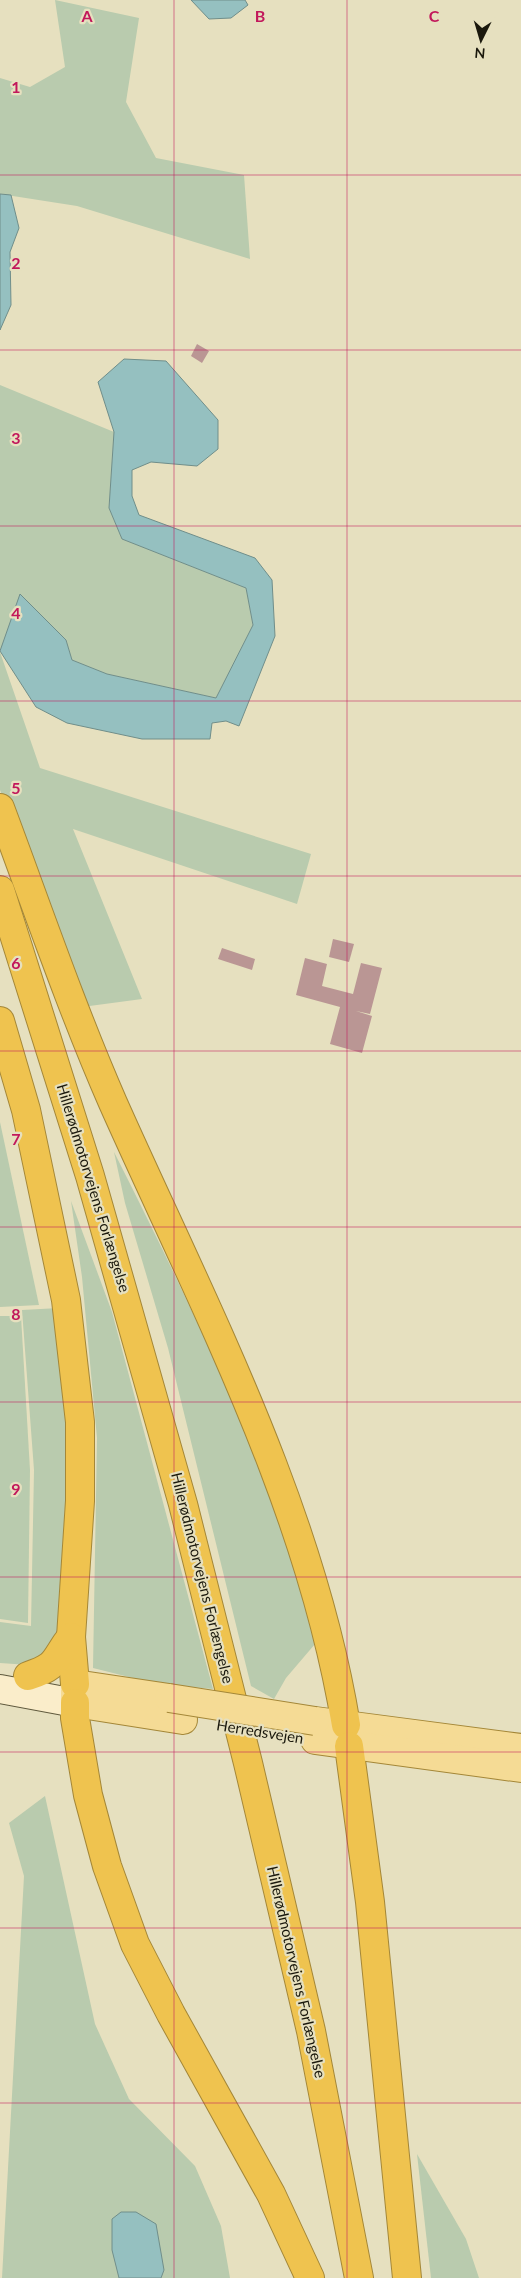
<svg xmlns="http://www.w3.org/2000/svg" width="521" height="2278" viewBox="0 0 521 2278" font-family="Lato,sans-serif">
<rect width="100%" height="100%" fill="#e6e0bf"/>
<!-- green -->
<g fill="#b9cbae">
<polygon points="55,0 139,18 126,102 156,158 244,175 250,259 77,206 0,194 0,78 30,87 65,67"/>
<polygon points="0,385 114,432 109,508 122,539 246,588 253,625 216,698 107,674 72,660 66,640 0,650"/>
<polygon points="0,652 40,768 311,854 297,904 73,829 142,999 82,1007 0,790"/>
<polygon points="0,1122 39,1305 0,1307"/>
<path d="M 114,1152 C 175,1273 235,1396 281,1524 C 295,1563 303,1604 315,1644 L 286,1678 L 274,1699 L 251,1686 L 168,1348 L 125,1203 Z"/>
<polygon points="71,1201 112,1312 213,1689 157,1684 93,1668 97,1438 82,1277"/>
<polygon points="59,1308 69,1446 57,1632 49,1651 29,1665 0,1663 0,1622 31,1626 34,1470 22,1310"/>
<polygon points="0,1316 21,1316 30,1470 28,1623 0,1619"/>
<polygon points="45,1796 95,2024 129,2099 195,2166 221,2226 230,2278 2,2278 24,1876 9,1823"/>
<polygon points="417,2154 466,2239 479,2278 431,2278"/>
</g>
<!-- water -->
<g fill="#95c0c0" stroke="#708e8a">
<polygon points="191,0 245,0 248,5 231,18 209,19"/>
<polygon points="0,194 11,195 19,228 10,252 11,305 0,330"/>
<polygon points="124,359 166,361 218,420 218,449 197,466 151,462 132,470 132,496 139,515 255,558 272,580 275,636 239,726 226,721 212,723 210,739 142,739 67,723 36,707 0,651 20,594 66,640 72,660 107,674 216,698 253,625 246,588 122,539 109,508 114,432 98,382"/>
<polygon points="121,2212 136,2212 156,2224 164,2270 161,2278 119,2278 112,2250 112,2219"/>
</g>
<!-- building -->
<g fill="#ba9694">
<polygon points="197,344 209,351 202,363 191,356"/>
<polygon points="333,939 354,944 349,962 329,957"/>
<polygon points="222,948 255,959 252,970 218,959"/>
<polygon points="305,958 327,964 322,986 353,994 361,963 382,968 370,1014 356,1011 372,1016 362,1053 330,1044 340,1007 296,995"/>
</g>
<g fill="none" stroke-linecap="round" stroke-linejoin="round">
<defs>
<polyline id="secondary" points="0,1689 75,1703"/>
<g id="primary">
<polyline points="169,1698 75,1684 75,1703 183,1720"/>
<polyline points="315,1721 521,1748"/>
<polyline points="315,1740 521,1768"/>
</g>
<g id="highway">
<path d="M 0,808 C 37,907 71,1007 113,1103 C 203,1305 310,1505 346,1725"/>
<polyline points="0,890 90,1176 183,1504 248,1763 311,2031 359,2278"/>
<polyline points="0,1021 26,1110 66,1300 80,1422 80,1501 71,1637 75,1684"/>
<path d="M 28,1676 C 59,1666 53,1660 71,1637"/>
<polyline points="75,1703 75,1718 88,1795 107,1866 135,1944 171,2014 271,2194 310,2278"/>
<polyline points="349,1746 370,1902 407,2278"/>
</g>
</defs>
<!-- secondary casing -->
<use href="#secondary" stroke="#5f593d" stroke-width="30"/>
<!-- primary casing -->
<use href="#primary" stroke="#a48738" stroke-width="30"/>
<!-- highway casing -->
<use href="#highway" stroke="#a48738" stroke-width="30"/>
<!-- secondary -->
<use href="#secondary" stroke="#faedca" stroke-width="28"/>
<!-- primary -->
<use href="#primary" stroke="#f5db95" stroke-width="28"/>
<!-- highway -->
<use href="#highway" stroke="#efc34f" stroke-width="28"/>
<defs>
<polyline id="primary-bridge" points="169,1698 315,1721"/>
</defs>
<!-- primary-bridge casing -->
<use href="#primary-bridge" stroke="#a48738" stroke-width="30" stroke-linecap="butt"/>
<!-- primary-bridge -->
<use href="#primary-bridge" stroke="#f5db95" stroke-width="28"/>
</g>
<!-- grid -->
<path fill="none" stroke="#c2185b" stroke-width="1" stroke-opacity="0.55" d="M 174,0 L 174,2278M 347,0 L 347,2278M 0,175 L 521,175M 0,350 L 521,350M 0,526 L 521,526M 0,701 L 521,701M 0,876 L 521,876M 0,1051 L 521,1051M 0,1227 L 521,1227M 0,1402 L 521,1402M 0,1577 L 521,1577M 0,1752 L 521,1752M 0,1928 L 521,1928M 0,2103 L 521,2103"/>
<g text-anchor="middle" stroke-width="4.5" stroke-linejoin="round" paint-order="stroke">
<!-- street labels -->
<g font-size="15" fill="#1a180c" stroke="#e6e0bf">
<text transform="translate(93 1188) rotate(73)" y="5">Hillerødmotorvejens Forlængelse</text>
<text transform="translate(202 1578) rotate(76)" y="5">Hillerødmotorvejens Forlængelse</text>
<text transform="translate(260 1732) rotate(9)" y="5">Herredsvejen</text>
<text transform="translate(296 1972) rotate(77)" y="5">Hillerødmotorvejens Forlængelse</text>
</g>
</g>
<g font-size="16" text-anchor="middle" font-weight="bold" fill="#c2185b" stroke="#e6e0bf" stroke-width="4.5" stroke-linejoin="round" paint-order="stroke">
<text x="87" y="22">A</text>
<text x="260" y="22">B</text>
<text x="434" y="22">C</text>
<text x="16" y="93">1</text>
<text x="16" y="269">2</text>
<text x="16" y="444">3</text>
<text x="16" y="619">4</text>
<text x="16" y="794">5</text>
<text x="16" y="969">6</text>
<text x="16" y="1145">7</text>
<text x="16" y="1320">8</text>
<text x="16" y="1495">9</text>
</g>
<!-- north arrow -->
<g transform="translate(481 40) rotate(185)" stroke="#e6e0bf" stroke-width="4" paint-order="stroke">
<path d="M0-4L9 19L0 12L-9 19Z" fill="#1a180c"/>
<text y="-8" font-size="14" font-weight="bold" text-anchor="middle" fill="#1a180c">N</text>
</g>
</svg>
